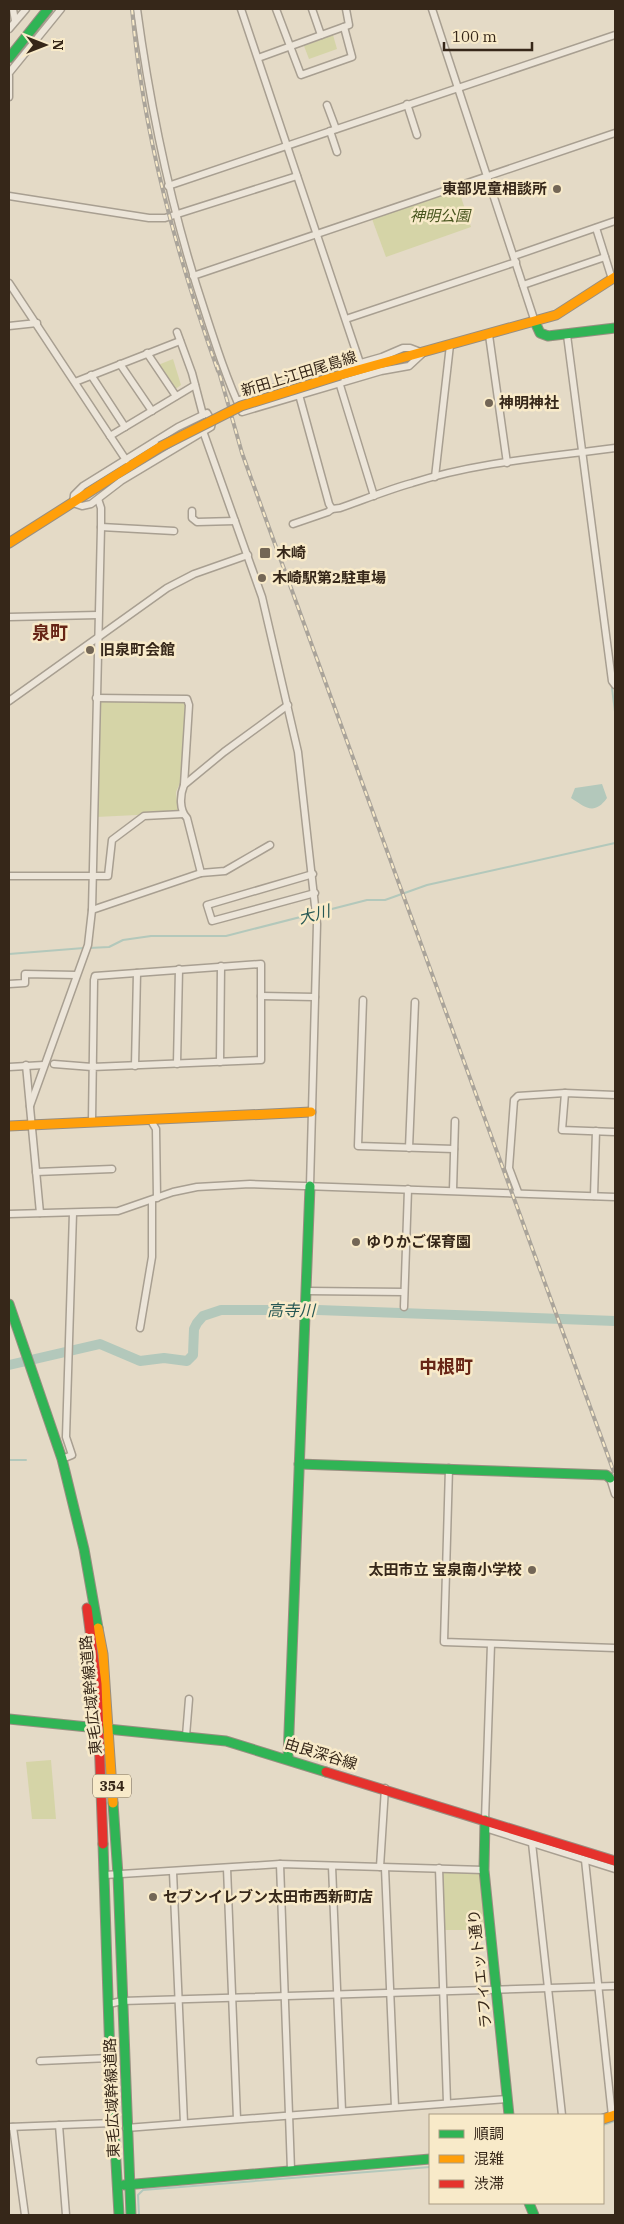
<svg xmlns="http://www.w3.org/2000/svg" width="624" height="2224" viewBox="0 0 624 2224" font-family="'IBM Plex Serif','Noto Sans JP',serif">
<rect width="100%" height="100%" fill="#e4dac6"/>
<!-- green -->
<g fill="#d5d4a7">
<polygon points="333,35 337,49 309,59 304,46"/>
<polygon points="458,188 471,227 386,257 372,219"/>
<polygon points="173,359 181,385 174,390 158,365"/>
<polygon points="99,699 183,702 186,705 180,783 176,792 178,813 96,817"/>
<polygon points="51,1760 56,1819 32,1819 26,1762"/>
<polygon points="443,1871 482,1872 488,1930 444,1930"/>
</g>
<!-- water -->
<path fill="#b3c8bb" d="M 602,784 L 607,798 C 594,816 585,807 571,798 L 575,788 Z"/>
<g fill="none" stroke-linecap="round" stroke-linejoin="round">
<!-- stream -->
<g stroke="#b3c8bb" stroke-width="2">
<polyline points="612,688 615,712"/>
<polyline points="89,948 109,947 123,940 151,936 226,936 367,900 385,900 427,885 615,843"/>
<polyline points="9,954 84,948"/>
<polyline points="9,1460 26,1460"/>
<polyline points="603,2125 615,2121"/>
<polyline points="139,2215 138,2195 143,2190 430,2167"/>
</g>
<!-- river -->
<polyline stroke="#b3c8bb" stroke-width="10" points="9,1365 100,1344 140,1361 164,1358 187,1361 193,1355 194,1329 197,1323 203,1316 221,1310 318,1310 615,1321"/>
<defs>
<g id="street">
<polyline points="13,9 15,21"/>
<path d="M 137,9 C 151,113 172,213 205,312 C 216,346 227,380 242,412 L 381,371 L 409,366 L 423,353 L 410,348 L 403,348 L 382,357 L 276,387 L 237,401"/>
<polyline points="241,9 360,363"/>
<polyline points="276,9 301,75 352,57 344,27"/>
<polyline points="312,9 321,35"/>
<polyline points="432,9 535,322"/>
<polyline points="9,29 26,9"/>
<polyline points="258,58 349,25 346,9"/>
<polyline points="9,73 61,9"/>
<polyline points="9,76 9,97"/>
<polyline points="407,104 417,135"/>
<polyline points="327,105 336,129"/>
<polyline points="330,131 337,152"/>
<polyline points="168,186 615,35"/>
<polyline points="9,196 149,218 165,218 297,176"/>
<polyline points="596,228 612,279"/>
<polyline points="514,256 615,221"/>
<polyline points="193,276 615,133"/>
<polyline points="9,283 126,460"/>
<polyline points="523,285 605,257"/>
<polyline points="346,319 516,262"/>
<polyline points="9,326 37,323"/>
<polyline points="177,332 192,373 203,415"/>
<polyline points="489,335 507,463"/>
<polyline points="567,335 612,681 615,685"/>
<polyline points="147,353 176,396"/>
<polyline points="120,364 152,411"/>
<polyline points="91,375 125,427"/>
<polyline points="75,382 180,341"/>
<polyline points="339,382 374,496"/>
<path d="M 298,391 L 329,504 L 332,509 L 340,508 C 363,500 387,490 412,483 C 477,462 548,457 615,448"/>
<polygon points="207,413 212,422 211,427 121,481 91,504 82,506 73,503 74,495 83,486 178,427"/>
<polyline points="203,431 262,597 298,752 317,924 310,1186"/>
<polyline points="110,436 195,385"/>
<polyline points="435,477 450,345"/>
<polyline points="192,511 192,518 197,522 235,521"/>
<polyline points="293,524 328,512 332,509"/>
<polyline points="101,527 174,531"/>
<polyline points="9,617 98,615"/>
<polyline points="96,698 187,699 189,705 184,785"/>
<polyline points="9,701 167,588 194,574 248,555"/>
<path d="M 201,873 L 187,818 C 179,810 180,795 184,785 L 224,752 L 288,705"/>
<polyline points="313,874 207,905 212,921 315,893"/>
<polyline points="9,876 108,876 112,840 144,816 183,814"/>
<polyline points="92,910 201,873 225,871 270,845"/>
<polyline points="9,984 25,983 25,974 76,975"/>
<polyline points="261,996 315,997"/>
<polyline points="363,1000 358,1146 454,1149"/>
<polyline points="220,1062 221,966"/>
<polyline points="54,1064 92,1067 261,1060 261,964 95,976 94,980 92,1121"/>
<polyline points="177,1064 179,969"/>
<polyline points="26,1065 40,1213"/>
<polyline points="135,1066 137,973"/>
<polyline points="9,1067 44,1065"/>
<polyline points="565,1093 562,1130 615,1132"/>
<polyline points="30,1106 88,945 92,910 101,527 101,508 98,499"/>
<polyline points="150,1119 156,1129 157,1198"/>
<polyline points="409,1148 415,1002"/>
<polyline points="36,1172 112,1169"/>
<polyline points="453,1190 455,1121"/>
<polyline points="518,1192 509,1168 514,1100 518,1096 565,1093 615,1095"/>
<polyline points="594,1196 596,1131"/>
<polyline points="9,1214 118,1211 173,1192 197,1187 250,1184 615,1197"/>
<polyline points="306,1291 404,1292"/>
<polyline points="404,1307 408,1189"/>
<polyline points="140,1328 152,1257 152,1200"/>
<polyline points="62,1459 72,1455 66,1437 73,1213"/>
<polyline points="449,1468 444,1642 615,1648"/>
<polyline points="615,1477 610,1478 615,1494"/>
<polyline points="186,1736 189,1699"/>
<polyline points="485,1820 491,1644"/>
<polyline points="485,1828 615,1869"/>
<polyline points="532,1843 562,2115"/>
<polyline points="585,1860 612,2116"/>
<polyline points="280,1864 291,2170"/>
<polyline points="332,1866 342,2111"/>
<polyline points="380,1867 385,1788"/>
<polyline points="227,1868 237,2119"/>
<polyline points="385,1868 395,2107"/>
<polyline points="439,1868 447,2103"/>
<polyline points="173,1872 184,2123"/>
<polyline points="105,1875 280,1864 484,1870"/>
<polyline points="109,2004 122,2001 615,1986"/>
<polyline points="40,2061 110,2058"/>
<polyline points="59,2125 66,2215"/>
<polyline points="9,2127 113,2123"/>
<polyline points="13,2127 25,2215"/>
<polyline points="126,2128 507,2099"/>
</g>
<g id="fast">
<polyline points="9,58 48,9"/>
<polyline points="535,322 540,333 548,336 615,328"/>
<polyline points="9,1304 62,1459 84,1549 98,1628"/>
<polyline points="299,1464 606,1475 610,1478"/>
<polyline points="9,1719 226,1741 326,1772"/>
<polyline points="288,1758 310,1186"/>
<polyline points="113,1803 118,1875 131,2215"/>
<polyline points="485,1820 484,1870 509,2115"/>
<polyline points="103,1844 110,2058 119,2215"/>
<polyline points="124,2185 430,2159"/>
<polyline points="529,2203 534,2215"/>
</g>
<g id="slow">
<polyline points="340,375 556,315 615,277"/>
<polyline points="9,543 160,447"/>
<polyline points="9,1126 311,1112"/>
<polyline points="98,1628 103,1654 113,1803"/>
<polyline points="603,2119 615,2115"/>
</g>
<g id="jam">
<polyline points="87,1608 97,1684 103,1844"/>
<polyline points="326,1772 615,1861"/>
</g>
</defs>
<!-- street casing -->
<use href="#street" stroke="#a89f91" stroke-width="9"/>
<!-- fast casing -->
<use href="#fast" stroke="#988e80" stroke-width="11"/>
<!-- slow casing -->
<use href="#slow" stroke="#988e80" stroke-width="11"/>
<!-- jam casing -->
<use href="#jam" stroke="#988e80" stroke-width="11"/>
<!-- street -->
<use href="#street" stroke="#ece5d9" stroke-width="6"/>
<!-- fast -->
<use href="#fast" stroke="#30b455" stroke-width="9"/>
<!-- slow -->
<use href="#slow" stroke="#ff9f0a" stroke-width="9"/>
<!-- jam -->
<use href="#jam" stroke="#e5322d" stroke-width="9"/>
<defs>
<g id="rail">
<path d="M 132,9 C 143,133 176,253 218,371"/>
<polyline points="217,365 242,453 268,525 615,1475"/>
</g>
</defs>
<!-- rail casing -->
<use href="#rail" stroke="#aaa49a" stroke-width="4"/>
<!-- rail -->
<use href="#rail" stroke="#f8eac9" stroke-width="2" stroke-dasharray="5.5" stroke-linecap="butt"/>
<defs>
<polyline id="slow-bridge" points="160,447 241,406 340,375"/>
</defs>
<!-- slow-bridge casing -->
<use href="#slow-bridge" stroke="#988e80" stroke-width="11" stroke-linecap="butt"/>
<!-- slow-bridge -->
<use href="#slow-bridge" stroke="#ff9f0a" stroke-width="9"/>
</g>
<!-- markers -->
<g fill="#736656" stroke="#f8eac9" stroke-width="2">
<circle cx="557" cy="189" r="5"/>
<circle cx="489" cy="403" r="5"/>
<rect x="259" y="547" width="12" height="12" rx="2.5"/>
<circle cx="262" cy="578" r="5"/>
<circle cx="90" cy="650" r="5"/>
<circle cx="356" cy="1242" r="5"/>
<circle cx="532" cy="1570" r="5"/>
<circle cx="153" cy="1897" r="5"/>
</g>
<g text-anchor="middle" stroke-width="5" stroke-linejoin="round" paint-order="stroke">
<!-- shield labels -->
<rect fill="#f8eac9" stroke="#70624e" stroke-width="1" x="93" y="1774.5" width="38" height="23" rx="4"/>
<g font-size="14" font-weight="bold" fill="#362719">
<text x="112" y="1791">354</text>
</g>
<!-- poi labels -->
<g font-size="15" font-weight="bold" fill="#362719" stroke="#f8eac9" text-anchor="start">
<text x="547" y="194" text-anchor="end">東部児童相談所</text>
<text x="499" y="408">神明神社</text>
<text x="276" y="558">木崎</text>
<text x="272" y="583">木崎駅第2駐車場</text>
<text x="100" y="655">旧泉町会館</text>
<text x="366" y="1247">ゆりかご保育園</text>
<text x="522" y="1575" text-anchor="end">太田市立 宝泉南小学校</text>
<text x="163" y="1902">セブンイレブン太田市西新町店</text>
</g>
<!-- park labels -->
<g font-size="15" font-style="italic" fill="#48551e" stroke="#f8eac9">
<text x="440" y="221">神明公園</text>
</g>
<!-- street labels -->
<g font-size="15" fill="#362719" stroke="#f8eac9">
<text transform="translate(299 374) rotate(-17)" y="5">新田上江田尾島線</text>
<text transform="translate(91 1695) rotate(-95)" y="5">東毛広域幹線道路</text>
<text transform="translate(321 1754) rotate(17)" y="5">由良深谷線</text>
<text transform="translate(480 1969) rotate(-96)" y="5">ラフィエット通り</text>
<text transform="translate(112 2098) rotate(-92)" y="5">東毛広域幹線道路</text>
</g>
<!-- water labels -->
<g font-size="16" font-style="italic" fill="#275854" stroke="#f8eac9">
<text transform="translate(314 914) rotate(-14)" y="6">大川</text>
<text x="291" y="1316">高寺川</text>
</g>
<!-- quarter labels -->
<g font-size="18" font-weight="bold" fill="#672415" stroke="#f8eac9">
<text x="50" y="639">泉町</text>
<text x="446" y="1373">中根町</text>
</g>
</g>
<!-- border -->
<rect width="624" height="2224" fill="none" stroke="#362719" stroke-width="20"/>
<!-- legend -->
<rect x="429" y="2114" width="175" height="90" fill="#f8eac9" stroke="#aa9c83"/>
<rect x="439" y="2130" width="25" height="8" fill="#30b455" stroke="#aa9c83"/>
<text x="474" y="2139" font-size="15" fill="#362719">順調</text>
<rect x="439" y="2155" width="25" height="8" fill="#ff9f0a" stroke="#aa9c83"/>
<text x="474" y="2164" font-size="15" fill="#362719">混雑</text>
<rect x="439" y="2180" width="25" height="8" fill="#e5322d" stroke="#aa9c83"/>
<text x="474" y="2189" font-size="15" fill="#362719">渋滞</text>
<!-- north arrow -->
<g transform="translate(45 45) rotate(90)" stroke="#f8eac9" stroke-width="4" paint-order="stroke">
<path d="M0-4L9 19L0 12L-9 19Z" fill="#362719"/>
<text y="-8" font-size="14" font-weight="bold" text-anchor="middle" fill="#362719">N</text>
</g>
<!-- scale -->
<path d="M444 42v8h88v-8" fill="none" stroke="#362719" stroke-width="2.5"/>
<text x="452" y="42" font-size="15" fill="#362719" stroke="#f8eac9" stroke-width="4" paint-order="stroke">100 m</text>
</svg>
